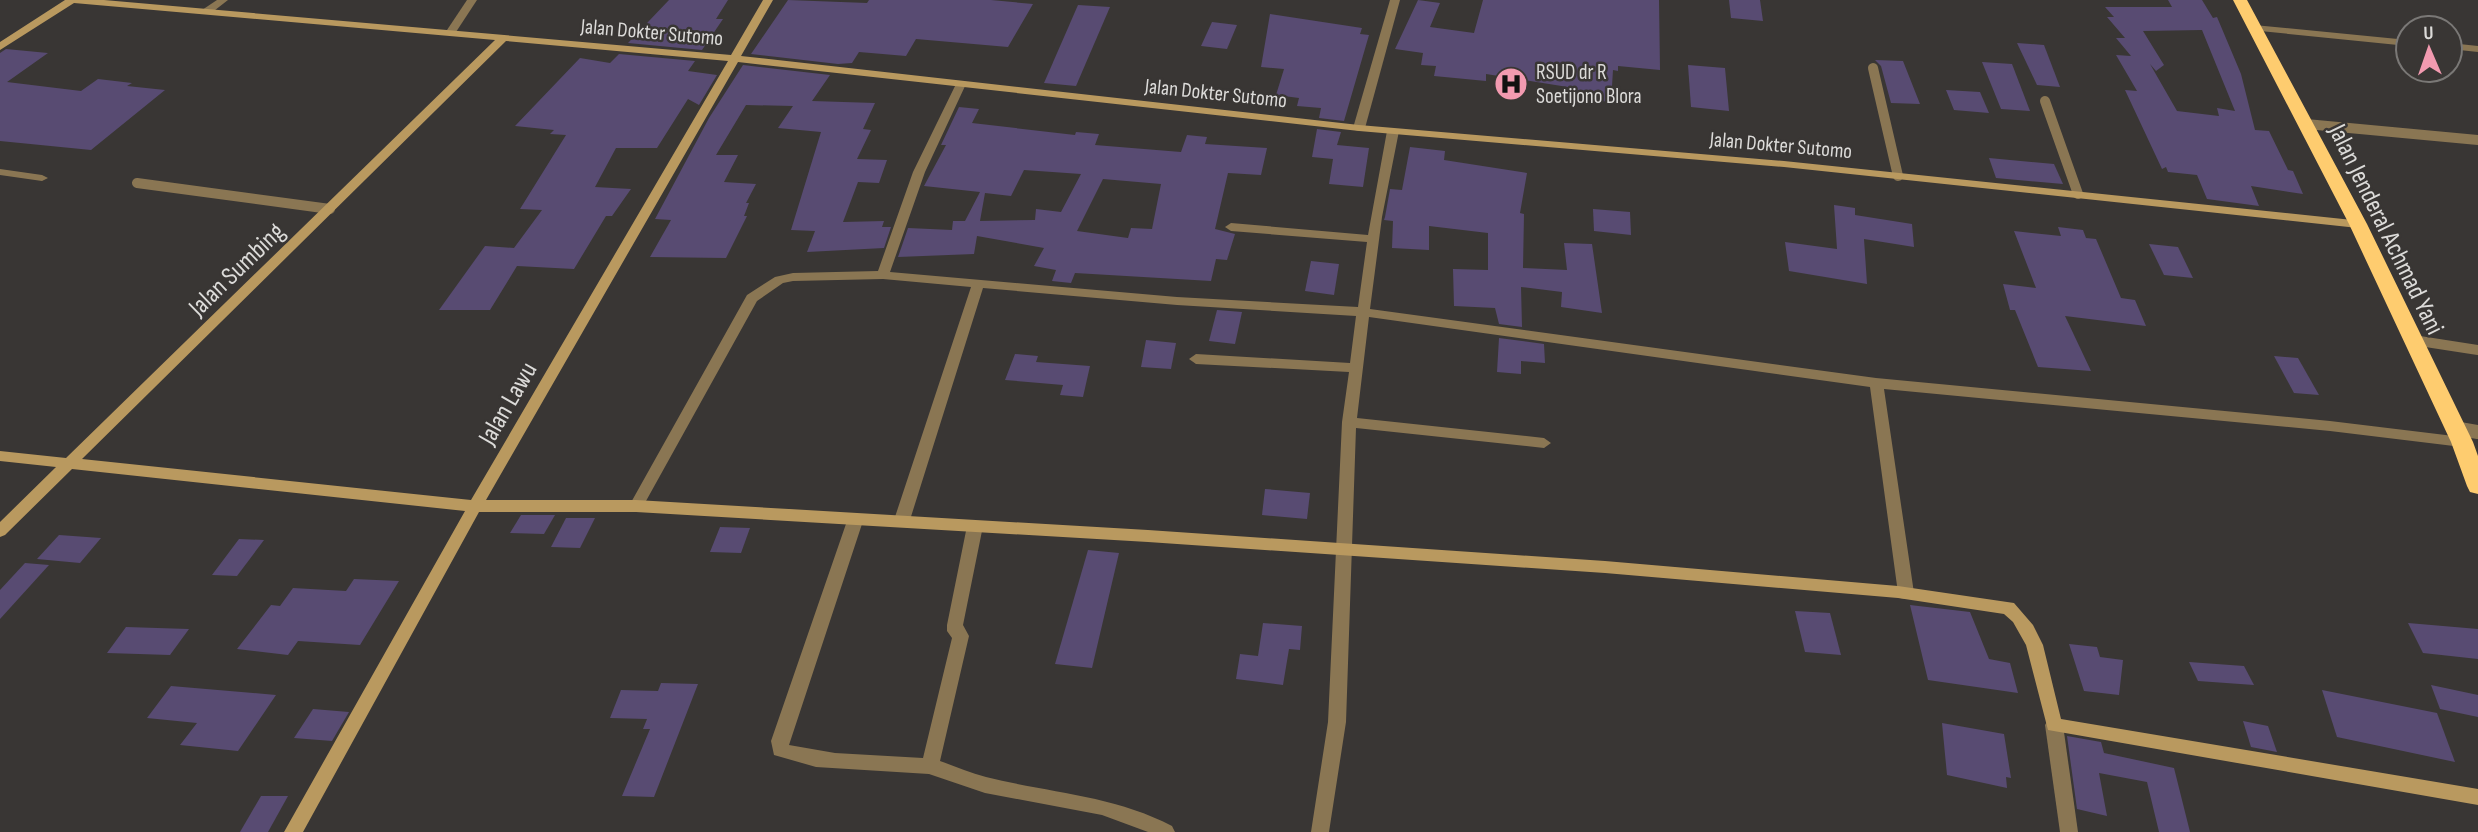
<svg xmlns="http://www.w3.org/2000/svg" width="2478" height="832" viewBox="0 0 2478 832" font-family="'Sofia Sans Condensed',sans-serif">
<rect width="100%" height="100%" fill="#393634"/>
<!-- building -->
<g fill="#584b72" fill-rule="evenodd">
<polygon points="669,0 728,0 716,19 723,19 702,50 628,43"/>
<polygon points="788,0 867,3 869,0 991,0 1033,4 1008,47 916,39 906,56 859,52 852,63 838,64 751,54"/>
<polygon points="1418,0 1440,3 1430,27 1474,33 1483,0 1659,0 1660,70 1618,66 1618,71 1613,70 1611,102 1573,98 1574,88 1486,74 1486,81 1434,76 1436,66 1421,65 1423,53 1395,49"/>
<polygon points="1729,0 1760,0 1763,21 1731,18"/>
<path d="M 2168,0 L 2202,0 L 2213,18 L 2217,17 L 2241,74 L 2255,130 L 2269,131 L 2288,170 L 2293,171 L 2303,194 L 2251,186 L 2259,206 L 2207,199 L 2197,175 L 2168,172 L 2166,167 L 2162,169 L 2125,90 L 2137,91 L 2116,55 L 2131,56 L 2116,38 L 2125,38 L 2107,17 L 2114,17 L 2105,7 L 2172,7 ZM 2202,30 L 2235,111 L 2217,108 L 2219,116 L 2177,111 L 2150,64 L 2156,71 L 2164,65 L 2143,31 Z"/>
<polygon points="1078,5 1110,7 1076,86 1044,83"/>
<polygon points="1270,14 1362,28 1360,34 1369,35 1344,121 1319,118 1321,108 1297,106 1299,98 1276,95 1284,69 1261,67"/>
<polygon points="1212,22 1237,25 1227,49 1201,46"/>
<polygon points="2017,43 2044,45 2060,87 2037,85"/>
<polygon points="6,49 48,53 7,82 81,91 98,79 132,83 127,86 165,90 91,150 0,141 0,53"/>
<polygon points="619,54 695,61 688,71 717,75 699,105 688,99 657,148 616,148 595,187 631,189 612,216 606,216 574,269 517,266 490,310 439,310 485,246 514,248 542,210 520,209 566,135 550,134 554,130 515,126 580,58 610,63"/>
<polygon points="1875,60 1903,61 1920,104 1891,103 1881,66"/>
<polygon points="1982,62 2012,64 2030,111 2001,109"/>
<polygon points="743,65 830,75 812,101 875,103 863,129 871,130 857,159 887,160 879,183 858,182 843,222 884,221 882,227 891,227 884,248 807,252 815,231 791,230 821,132 778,128 793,106 746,105 716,155 738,155 724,182 756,184 746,203 749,203 744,216 747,216 726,258 650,257 671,220 655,219 709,118"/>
<polygon points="1688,65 1725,68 1729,111 1691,107"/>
<polygon points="1946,90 1980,92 1989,113 1954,110"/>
<path d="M 959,107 L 979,109 L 972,123 L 1075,135 L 1076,132 L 1099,134 L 1095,145 L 1181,152 L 1187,135 L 1207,137 L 1205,144 L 1267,148 L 1261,175 L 1228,173 L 1215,229 L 1235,234 L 1227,260 L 1216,259 L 1211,281 L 1075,273 L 1071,283 L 1052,281 L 1056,270 L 1034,266 L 1044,248 L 977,236 L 974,254 L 898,257 L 908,228 L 952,230 L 953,221 L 965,221 L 980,192 L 924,186 L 946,145 L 941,145 ZM 1024,170 L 1081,174 L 1061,212 L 1036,209 L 1035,220 L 980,221 L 985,193 L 1011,196 ZM 1103,179 L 1161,184 L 1152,229 L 1131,228 L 1128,238 L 1077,231 Z"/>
<polygon points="1317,129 1341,132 1337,145 1369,148 1363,187 1329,184 1333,159 1312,157"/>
<polygon points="1410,147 1445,151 1444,160 1527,173 1520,213 1524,214 1523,268 1567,270 1564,243 1592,244 1602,313 1561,307 1562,292 1521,287 1522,327 1499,324 1495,308 1454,306 1453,269 1488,270 1488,233 1429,226 1429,250 1392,248 1393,221 1384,220 1385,217 1390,189 1402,190"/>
<polygon points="1989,158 2054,164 2063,184 1996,178"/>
<polygon points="1834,205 1855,208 1855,215 1912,224 1914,247 1864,239 1867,284 1789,271 1785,242 1837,249"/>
<polygon points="1593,209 1630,212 1631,235 1594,231"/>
<polygon points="2058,227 2083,230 2086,238 2096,239 2121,298 2135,300 2146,326 2065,316 2091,371 2038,367 2015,310 2010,310 2003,284 2036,288 2014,231 2061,236"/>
<polygon points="2149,244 2178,247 2193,278 2164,275"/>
<polygon points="1311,261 1339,264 1334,295 1305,291"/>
<polygon points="1217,310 1242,312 1235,344 1209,341"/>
<polygon points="1499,338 1544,344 1545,363 1521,361 1521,374 1497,372"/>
<polygon points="1146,340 1176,343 1171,369 1141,367"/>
<polygon points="1015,354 1038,356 1036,362 1090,366 1083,397 1060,395 1063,385 1005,380"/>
<polygon points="2274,356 2298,358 2319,395 2294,393"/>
<polygon points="1265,489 1310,493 1307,519 1262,515"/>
<polygon points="521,515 555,515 544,534 510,533"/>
<polygon points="566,518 595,518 580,548 551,547"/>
<polygon points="720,527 750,528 741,553 710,552"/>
<polygon points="59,535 101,538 80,563 37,559"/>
<polygon points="239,539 264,540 237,576 212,575"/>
<polygon points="1088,550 1119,553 1092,668 1055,664"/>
<polygon points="25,563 49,565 0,619 0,590"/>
<polygon points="354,579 399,581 360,645 298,641 288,655 237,649 271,605 280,606 293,588 346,591"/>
<polygon points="1910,605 1970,612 1989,659 2010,663 2018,693 1928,680"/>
<polygon points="1795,611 1830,613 1841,655 1805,652"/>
<polygon points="1263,623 1302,626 1300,650 1289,649 1283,685 1236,679 1240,654 1258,656"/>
<polygon points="2408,623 2478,629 2478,659 2423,653"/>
<polygon points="126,627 189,629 170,655 107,653"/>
<polygon points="2069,644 2097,647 2100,657 2123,660 2119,695 2084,691"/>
<polygon points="2189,662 2244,666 2254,685 2198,681"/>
<polygon points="661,683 698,684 654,797 622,796 650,729 643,729 647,719 610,718 621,690 658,691"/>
<polygon points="2431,685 2478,695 2478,717 2440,709"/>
<polygon points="171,686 276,695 238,751 180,745 197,723 147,718"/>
<polygon points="2322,690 2437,713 2455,762 2337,737"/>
<polygon points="313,709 349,712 332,741 294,738"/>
<polygon points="2243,721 2268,726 2277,752 2251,747"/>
<polygon points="1942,723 2004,734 2011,778 2006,777 2007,788 1947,775"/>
<polygon points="2067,736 2101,742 2104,753 2174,768 2190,832 2159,832 2147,782 2099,773 2107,816 2077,809"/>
<polygon points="261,796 288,796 268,832 240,832"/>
</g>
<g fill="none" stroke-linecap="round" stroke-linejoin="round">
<!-- lane-far1 -->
<g stroke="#8a7653" stroke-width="10">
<polyline points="1873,68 1898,176"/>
<polyline points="2045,101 2078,194"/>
<polyline points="2306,124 2478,140"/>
<polyline points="137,183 330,209"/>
<polyline points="2413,340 2478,350"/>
</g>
<!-- lane -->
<polyline stroke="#8a7653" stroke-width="14" points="2454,428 2478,432"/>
<!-- street -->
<g fill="#8a7653" fill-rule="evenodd">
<polygon points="217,0 228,0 210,14 202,14 202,10"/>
<polygon points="467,0 477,0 454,35 446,35 445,33"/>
<polygon points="1390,0 1400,0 1365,128 1359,131 1355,130 1353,128"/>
<polygon points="2254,25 2408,40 2408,46 2250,30 2250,26"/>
<polygon points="2450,43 2478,46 2478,52 2450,49"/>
<polygon points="961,81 966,84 925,172 890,272 1177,297 1358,307 1367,242 1231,231 1225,227 1231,223 1368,235 1387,131 1393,128 1399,131 1382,217 1370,309 1876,378 2330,421 2462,437 2469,442 2462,447 2330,431 1884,389 1914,593 1912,598 1906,599 1900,598 1898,593 1870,387 1369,317 1357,418 1544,438 1551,443 1544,448 1356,428 1346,722 1329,832 1311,832 1328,722 1342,422 1349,372 1196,364 1189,359 1196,354 1350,363 1356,316 1177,305 983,288 909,523 906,527 896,527 893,523 971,287 883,279 793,281 783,283 757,301 641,510 631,510 629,506 747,295 775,277 793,273 878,271 913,172 956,84"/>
<polygon points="0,169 42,175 48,178 42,181 0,175"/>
<path d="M 855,515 L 860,517 L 863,521 L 789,745 L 835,753 L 923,758 L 952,638 L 947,631 L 947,625 L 967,526 L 970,522 L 980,522 L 983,526 L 963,625 L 969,636 L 940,761 C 955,766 970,773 986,777 C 1049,793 1113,795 1172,826 L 1175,832 L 1148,832 L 1102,815 L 985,793 L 929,774 L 816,767 L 774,755 L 771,741 L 847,521 L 850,517 Z"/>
<polygon points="2054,718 2060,720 2063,725 2078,832 2060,832 2045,725 2048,720"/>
</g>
<!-- secondary -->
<path fill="#b9995f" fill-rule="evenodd" d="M 65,0 L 104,0 L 731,55 L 763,0 L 773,0 L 741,56 L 1359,125 L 1784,161 L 2362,221 L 2364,224 L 2358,228 L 1784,167 L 1359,131 L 738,62 L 486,500 L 636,500 L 1148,530 L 1605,561 L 1898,586 L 2014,603 L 2033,625 L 2043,645 L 2061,719 L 2478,789 L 2478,805 L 2048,730 L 2026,645 L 2013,622 L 2004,614 L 1898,598 L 1605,573 L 1148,542 L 636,512 L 479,512 L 303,832 L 284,832 L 465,511 L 72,469 L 5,535 L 0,537 L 0,522 L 56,467 L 0,461 L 0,451 L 66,458 L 495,40 L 74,3 L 0,50 L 0,42 ZM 506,41 L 728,61 L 471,500 L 82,459 Z"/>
<!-- highway -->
<polygon fill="#fecc6f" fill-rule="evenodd" points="2233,0 2247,0 2367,224 2473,442 2478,456 2478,494 2470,492 2467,486 2451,442 2349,224"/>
</g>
<!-- icons -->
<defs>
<symbol id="hospital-disc" viewBox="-11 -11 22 22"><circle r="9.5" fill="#f29ab0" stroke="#393634"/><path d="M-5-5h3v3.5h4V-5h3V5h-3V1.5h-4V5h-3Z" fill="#111"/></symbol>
</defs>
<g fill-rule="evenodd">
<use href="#hospital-disc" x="1492" y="65" width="38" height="38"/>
</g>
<g text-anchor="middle" stroke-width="5" stroke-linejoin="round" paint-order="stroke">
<!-- far-street labels -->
<g font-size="21" fill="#dcdbd9" stroke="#393634">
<text transform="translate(652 32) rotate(5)" y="7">Jalan Dokter Sutomo</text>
<text transform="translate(1216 93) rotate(6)" y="7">Jalan Dokter Sutomo</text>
<text transform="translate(1781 145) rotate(5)" y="7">Jalan Dokter Sutomo</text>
</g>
<!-- far-poi labels -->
<g font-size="21" fill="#dcdbd9" stroke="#393634" text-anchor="start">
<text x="1536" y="79">RSUD dr R<tspan x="1536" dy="24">Soetijono Blora</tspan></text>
</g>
<!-- street labels -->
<g font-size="26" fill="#dcdbd9" stroke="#393634">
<text transform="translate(2387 229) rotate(64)" y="9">Jalan Jenderal Achmad Yani</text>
<text transform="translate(236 269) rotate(-44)" y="9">Jalan Sumbing</text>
<text transform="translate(507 403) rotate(-60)" y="9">Jalan Lawu</text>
</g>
</g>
<!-- north arrow -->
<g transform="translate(2429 49) rotate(358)"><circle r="33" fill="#393634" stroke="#7a7876" stroke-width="2"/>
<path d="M0-5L12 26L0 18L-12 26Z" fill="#f29ab0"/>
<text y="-10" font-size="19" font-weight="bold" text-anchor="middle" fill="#dcdbd9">U</text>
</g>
</svg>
